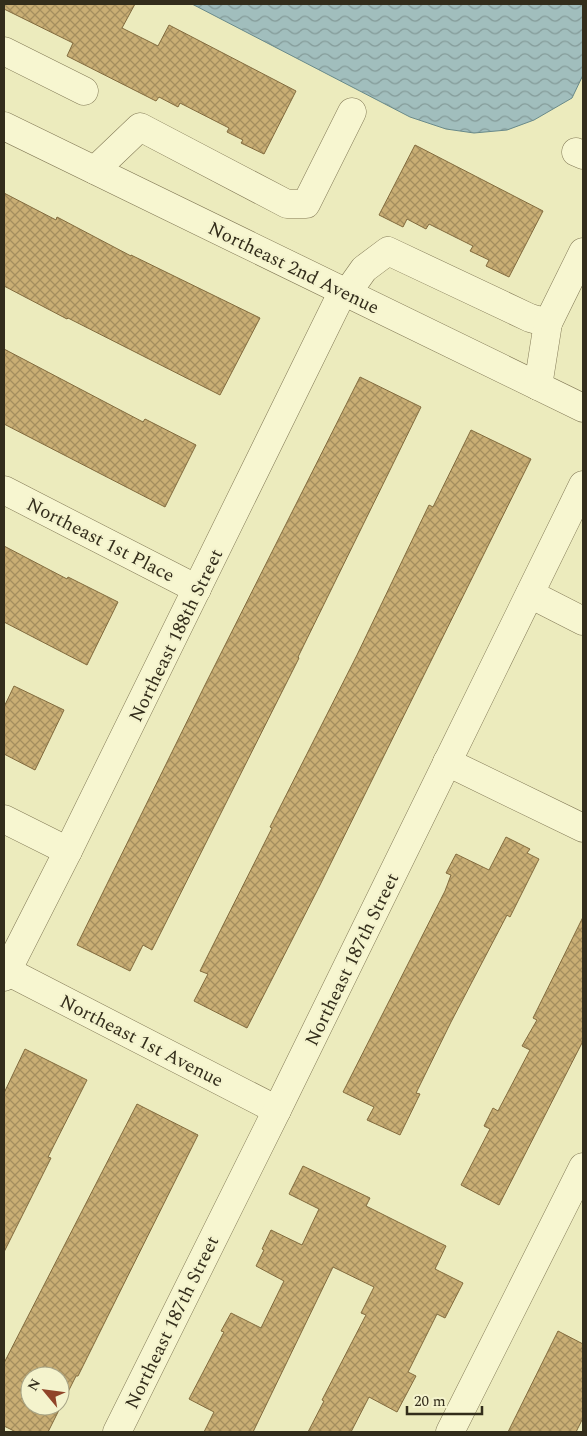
<svg xmlns="http://www.w3.org/2000/svg" width="587" height="1436" viewBox="0 0 587 1436" font-family="Spectral,serif">
<defs>
<pattern id="water-waves" width="16" height="10" patternUnits="userSpaceOnUse" patternTransform="scale(1.25)"><rect width="16" height="10" fill="#a1bebd"/><path d="M0 5q4-4 8 0t8 0" fill="none" stroke="#849b99"/></pattern>
<pattern id="building-cross-hatch" width="8" height="8" patternUnits="userSpaceOnUse" patternTransform="scale(1.25)"><rect width="8" height="8" fill="#c9ae74"/><path d="M0 0l8 8M0 8l8-8" fill="none" stroke="#a48e5e"/></pattern>
</defs>
<rect width="100%" height="100%" fill="#ecebbd"/>
<!-- water -->
<polygon fill="url(#water-waves)" stroke="#698a8a" points="192,4 583,4 583,75 572,98 534,120 507,130 474,133 446,129 410,117"/>
<!-- building -->
<g fill="url(#building-cross-hatch)" stroke="#826b3e" fill-rule="evenodd">
<polygon points="4,4 135,4 122,28 158,46 169,25 296,91 264,154 241,143 243,140 227,132 229,128 180,103 178,107 159,97 156,101 67,56 73,43 4,9"/>
<polygon points="415,145 543,211 509,277 486,266 489,260 470,251 473,246 429,224 426,229 407,219 403,227 379,215"/>
<polygon points="4,193 56,220 57,217 131,256 131,255 260,318 220,395 68,318 67,319 4,286"/>
<polygon points="4,349 143,422 145,419 196,445 165,507 4,424"/>
<polygon points="360,377 421,407 298,657 299,658 152,950 143,945 130,971 77,945 205,685"/>
<polygon points="471,430 531,459 320,885 247,1028 194,1001 208,974 200,971 272,828 270,827 357,655 429,505 433,507"/>
<polygon points="4,546 67,579 68,577 118,602 87,665 4,622"/>
<polygon points="14,686 64,710 35,770 4,754 4,707"/>
<polygon points="506,837 530,849 527,853 539,859 510,917 507,915 451,1022 416,1093 420,1094 400,1135 367,1120 374,1107 343,1092 445,891 451,875 446,873 456,854 489,870"/>
<polygon points="583,917 583,1041 499,1205 461,1185 490,1129 484,1126 493,1108 498,1111 530,1050 522,1046 537,1020 533,1018"/>
<polygon points="25,1049 87,1080 48,1157 51,1158 4,1252 4,1093"/>
<path d="M 137,1104 L 198,1135 L 78,1376 L 76,1376 L 48,1432 L 16,1432 L 4,1426 L 4,1363 ZM 30,1376 L 60,1376 L 60,1406 L 30,1406 Z"/>
<polygon points="303,1166 370,1198 366,1206 446,1246 435,1269 463,1283 445,1318 437,1314 408,1372 416,1376 397,1412 369,1397 351,1432 308,1432 324,1401 322,1400 366,1315 361,1313 374,1287 333,1267 253,1432 204,1432 214,1412 189,1399 224,1332 221,1331 231,1313 261,1328 284,1281 256,1266 264,1250 262,1249 271,1230 302,1245 319,1209 289,1194"/>
<polygon points="558,1331 583,1344 583,1418 576,1432 508,1432"/>
</g>
<g fill="none" stroke-linecap="round" stroke-linejoin="round">
<defs>
<g id="minor">
<polyline points="4,51 84,91"/>
<polyline points="4,126 583,408"/>
<polyline points="576,152 583,155"/>
<polyline points="95,170 140,127 287,204 306,204 352,112"/>
<polyline points="347,293 364,269 388,251 530,318 548,323 583,252"/>
<polyline points="538,386 548,323"/>
<polyline points="4,490 197,589"/>
<polyline points="530,594 583,621"/>
<polyline points="447,762 583,828"/>
<polyline points="4,819 68,851"/>
<polyline points="7,971 277,1110"/>
<polyline points="4,977 68,851 343,291"/>
<polyline points="117,1432 277,1110 583,485"/>
<polyline points="450,1432 583,1167"/>
</g>
</defs>
<!-- minor casing -->
<use href="#minor" stroke="#837a57" stroke-width="29"/>
<!-- minor -->
<use href="#minor" stroke="#f7f6d0" stroke-width="28"/>
</g>
<g text-anchor="middle" stroke-width="4.5" stroke-linejoin="round" paint-order="stroke">
<!-- street labels -->
<g font-size="19" fill="#332d1b" stroke="#f4f3cd">
<text transform="translate(294 267) rotate(26)" y="7">Northeast 2nd Avenue</text>
<text transform="translate(101 539) rotate(27)" y="7">Northeast 1st Place</text>
<text transform="translate(175 635) rotate(-64)" y="7">Northeast 188th Street</text>
<text transform="translate(351 959) rotate(-64)" y="7">Northeast 187th Street</text>
<text transform="translate(142 1040) rotate(27)" y="7">Northeast 1st Avenue</text>
<text transform="translate(171 1322) rotate(-64)" y="7">Northeast 187th Street</text>
</g>
</g>
<!-- border -->
<rect width="587" height="1436" fill="none" stroke="#332d1b" stroke-width="10"/>
<!-- north arrow -->
<g transform="translate(45 1391) rotate(299)"><circle r="24" fill="#f4f3cd" stroke="#a7a486"/>
<path d="M0-4L9 19L0 12L-9 19Z" fill="#904429"/>
<text y="-8" font-size="14" font-weight="bold" text-anchor="middle" fill="#332d1b">N</text>
</g>
<!-- scale -->
<path d="M407 1406v8h75v-8" fill="none" stroke="#332d1b" stroke-width="2.5"/>
<text x="414" y="1406" font-size="15" fill="#332d1b" stroke="#f4f3cd" stroke-width="4" paint-order="stroke">20 m</text>
</svg>
